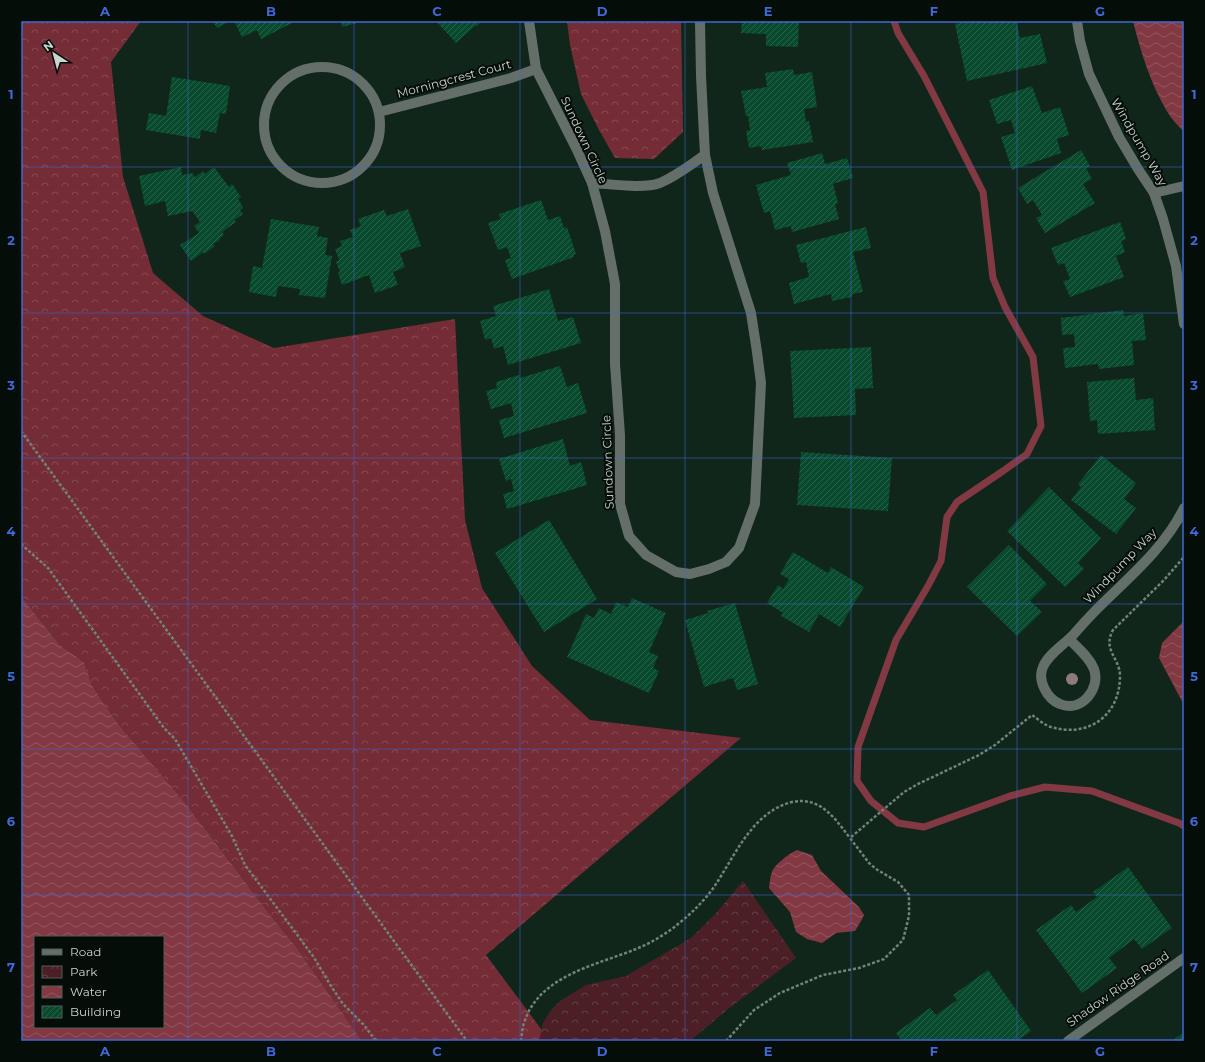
<svg xmlns="http://www.w3.org/2000/svg" width="1205" height="1062" viewBox="0 0 1205 1062" font-family="Montserrat,sans-serif">
<defs>
<pattern id="forest-crowns" width="20" height="18" patternUnits="userSpaceOnUse"><rect width="20" height="18" fill="#742c37"/><path d="M2 6a3 3 0 1 1 6 0M12 15a3 3 0 1 1 6 0" fill="none" stroke="#864a53"/></pattern>
<pattern id="park-crowns" width="20" height="18" patternUnits="userSpaceOnUse"><rect width="20" height="18" fill="#4b1f25"/><path d="M2 6a3 3 0 1 1 6 0M12 15a3 3 0 1 1 6 0" fill="none" stroke="#643f43"/></pattern>
<pattern id="water-waves" width="16" height="10" patternUnits="userSpaceOnUse"><rect width="16" height="10" fill="#833944"/><path d="M0 5q4-4 8 0t8 0" fill="none" stroke="#93555e"/></pattern>
<pattern id="building-hatch" width="6" height="6" patternUnits="userSpaceOnUse"><rect width="6" height="6" fill="#074a2c"/><path d="M-1 1l2-2M0 6l6-6M5 7l2-2" fill="none" stroke="#2a6349"/></pattern>
</defs>
<rect width="100%" height="100%" fill="#11261a"/>
<!-- forest -->
<g fill="url(#forest-crowns)">
<polygon points="21,21 141,21 111,62 123,177 153,273 203,316 274,348 455,319 465,520 482,588 532,666 590,720 741,738 486,955 550,1041 362,1041 297,948 268,912 183,800 119,725 101,699 92,685 84,662 60,645 21,596"/>
<polygon points="567,21 681,21 683,132 654,159 615,158 599,130 581,94 570,45"/>
</g>
<!-- park -->
<polygon fill="url(#park-crowns)" points="743,881 796,958 728,1009 690,1041 539,1041 543,1023 551,1010 560,1001 586,985 626,976 691,938 718,911"/>
<!-- water -->
<g fill="url(#water-waves)" fill-rule="evenodd">
<path d="M 1133,21 L 1184,21 L 1184,132 C 1179,126 1172,120 1168,113 C 1151,85 1141,53 1133,21 Z"/>
<path d="M 21,596 L 60,645 L 84,662 L 92,685 L 101,699 L 119,725 L 183,800 L 268,912 L 297,948 L 362,1041 L 21,1041 ZM 35,937 L 163,937 L 163,1027 L 35,1027 Z"/>
<polygon points="1184,621 1184,705 1159,658 1162,643"/>
<path d="M 797,850 L 812,855 L 821,871 L 859,907 L 864,915 L 861,921 L 855,931 L 836,933 L 822,943 L 807,939 L 796,932 L 790,912 L 769,888 C 770,883 770,876 772,872 C 775,864 790,853 797,850 Z"/>
</g>
<g fill="none" stroke-linecap="round" stroke-linejoin="round">
<!-- stream -->
<polyline stroke="#833944" stroke-width="7" points="894,21 898,33 924,76 983,192 993,278 1005,307 1033,357 1041,426 1027,454 1003,471 957,502 947,517 941,561 928,586 896,640 858,747 857,781 871,801 898,823 924,827 1010,796 1045,787 1092,791 1179,823 1184,826"/>
</g>
<!-- building -->
<g fill="url(#building-hatch)">
<polygon points="213,21 230,21 217,28"/>
<polygon points="234,21 296,21 261,39 257,30 242,37"/>
<polygon points="341,21 365,21 342,27"/>
<polygon points="436,21 482,21 476,27 476,25 456,43"/>
<polygon points="742,21 799,21 798,47 766,46 766,34 741,33"/>
<polygon points="968,21 1016,21 1020,38 1040,34 1047,63 967,81 955,24"/>
<polygon points="793,69 794,75 812,72 817,107 804,109 806,122 809,121 813,142 762,150 761,146 749,148 746,131 750,130 748,116 746,116 741,91 767,87 765,73"/>
<polygon points="172,77 230,86 226,114 220,113 216,133 201,130 200,139 146,130 149,113 166,116"/>
<polygon points="1032,86 1042,113 1060,107 1069,135 1057,139 1061,153 1012,170 1001,137 1015,133 1011,120 997,124 989,100"/>
<polygon points="1081,150 1090,166 1086,168 1092,179 1083,184 1095,203 1045,233 1036,218 1042,215 1033,200 1027,204 1018,188"/>
<polygon points="822,153 825,164 847,158 853,178 833,184 838,203 835,204 839,219 792,232 791,226 775,230 770,211 764,213 756,185 791,175 787,163"/>
<polygon points="181,167 182,175 192,173 195,177 203,171 205,174 214,167 229,187 232,184 241,197 238,199 243,207 240,210 243,214 234,220 236,222 222,232 224,235 219,239 220,240 213,244 215,246 204,254 203,252 191,261 180,245 199,233 194,226 200,222 192,211 168,216 165,201 145,206 139,176"/>
<polygon points="541,200 548,220 560,216 564,228 567,227 576,254 573,255 574,257 512,279 505,260 511,258 507,247 498,250 488,223 501,219 499,214"/>
<polygon points="408,209 421,246 400,253 405,267 393,272 398,285 375,293 369,275 342,285 338,273 340,272 336,262 339,260 335,249 342,246 340,241 353,237 350,230 361,226 358,219 384,210 387,216"/>
<polygon points="271,219 319,227 317,236 328,238 325,255 332,256 325,298 299,295 300,289 278,286 276,297 249,292 253,266 262,268"/>
<polygon points="1120,222 1126,239 1121,241 1125,252 1116,256 1124,277 1070,297 1063,281 1070,279 1064,263 1058,265 1051,248"/>
<polygon points="866,227 871,248 853,252 863,292 852,294 852,297 832,301 831,294 794,304 789,283 809,277 806,262 801,263 796,245"/>
<polygon points="549,289 558,321 573,317 581,343 508,365 503,346 494,349 491,338 485,340 480,321 496,316 493,306"/>
<polygon points="1123,310 1124,316 1143,313 1146,340 1132,341 1134,365 1099,369 1098,364 1065,368 1063,348 1075,347 1074,334 1062,335 1061,318"/>
<polygon points="871,347 873,388 855,389 856,415 794,418 790,351"/>
<polygon points="560,366 567,387 578,383 587,413 504,438 499,420 514,416 511,403 491,409 486,391 497,388 496,382 519,375 520,378"/>
<polygon points="1134,378 1136,400 1153,398 1155,430 1098,434 1097,420 1090,421 1087,382"/>
<polygon points="563,439 570,466 581,462 587,485 507,509 503,494 514,491 511,479 506,481 499,459"/>
<polygon points="801,452 892,458 888,511 797,505"/>
<polygon points="1101,455 1136,483 1124,499 1136,508 1116,534 1071,500 1081,487 1078,484"/>
<polygon points="1049,487 1101,538 1078,563 1084,569 1065,587 1007,531"/>
<polygon points="549,520 597,599 544,632 495,553"/>
<polygon points="1009,545 1047,584 1030,601 1042,612 1017,636 967,587"/>
<polygon points="793,552 828,573 831,567 864,587 840,627 819,614 809,632 781,616 783,613 767,603 778,585 783,589 789,579 780,574"/>
<polygon points="632,598 666,613 649,652 658,656 653,668 659,671 649,693 567,657 586,614 594,618 599,608 611,614 616,602 628,607"/>
<polygon points="735,603 758,684 737,690 733,678 704,687 685,620 708,613 707,611"/>
<polygon points="1128,867 1172,928 1142,949 1134,939 1109,958 1117,968 1082,993 1036,930 1071,905 1076,912 1097,897 1093,892"/>
<polygon points="988,970 1031,1031 1017,1041 902,1041 896,1033 930,1008 936,1015 957,1000 953,995"/>
<polygon points="1184,1032 1184,1041 1172,1041"/>
</g>
<g fill="none" stroke-linecap="round" stroke-linejoin="round">
<!-- path -->
<g stroke="#728379" stroke-width="2.5" stroke-dasharray="3 2" stroke-linecap="butt">
<polyline points="21,431 467,1041"/>
<polyline points="21,544 48,568 164,728 175,739 232,836 245,865 313,956 331,986 343,1004 364,1025 376,1041"/>
<path d="M 521,1041 C 522,1034 522,1027 525,1020 C 541,975 597,965 636,949 C 651,943 666,934 678,924 C 692,913 704,901 714,887 C 735,856 752,812 792,802 C 821,796 835,819 850,838"/>
<path d="M 726,1041 L 754,1010 L 780,993 L 823,975 L 859,968 L 884,959 L 903,940 L 909,916 L 909,895 L 898,882 L 876,869 L 869,863 L 850,838 L 904,792 L 918,784 L 979,755 L 995,745 L 1032,715 C 1038,719 1044,725 1051,727 C 1088,738 1120,716 1120,676 C 1120,658 1102,650 1113,630 L 1164,580 L 1184,557"/>
</g>
<!-- minor -->
<g stroke="#656f69" stroke-width="10">
<polyline points="529,21 536,69 576,148 592,183 605,231 615,284 615,364 620,435 620,504 629,536 646,555 676,572 690,574 709,569 726,562 739,548 755,504 761,383 757,352 751,313 713,193 705,155 701,76 700,21"/>
<polyline points="1077,21 1080,41 1089,74 1119,137 1138,169 1154,193 1163,219 1176,266 1184,324"/>
<circle cx="322" cy="125" r="58"/>
<polyline points="379,112 511,78 536,69"/>
<path d="M 592,183 C 611,184 643,189 660,183 C 676,176 690,165 705,155"/>
<polyline points="1154,193 1184,186"/>
<path d="M 1069,639 C 1078,648 1089,657 1094,669 C 1101,689 1081,713 1060,704 C 1047,699 1037,680 1043,667 C 1048,654 1065,644 1074,634 C 1082,625 1089,617 1097,609 C 1128,578 1164,549 1184,508"/>
<polyline points="1068,1041 1184,958"/>
</g>
</g>
<!-- trees -->
<circle fill="#8c7c79" cx="1072" cy="679" r="6"/>
<!-- grid -->
<path fill="none" stroke="#3f69d6" stroke-width="1" stroke-opacity="0.55" d="M 188,21 L 188,1041M 354,21 L 354,1041M 520,21 L 520,1041M 685,21 L 685,1041M 851,21 L 851,1041M 1017,21 L 1017,1041M 21,167 L 1184,167M 21,313 L 1184,313M 21,458 L 1184,458M 21,604 L 1184,604M 21,749 L 1184,749M 21,895 L 1184,895"/>
<g text-anchor="middle" stroke-width="4" stroke-linejoin="round" paint-order="stroke">
<!-- street labels -->
<g font-size="12" fill="#c9d5cd" stroke="#050d08">
<text transform="translate(454 79) rotate(-15)" y="4">Morningcrest Court</text>
<text transform="translate(584 140) rotate(65)" y="4">Sundown Circle</text>
<text transform="translate(1139 142) rotate(60)" y="4">Windpump Way</text>
<text transform="translate(608 462) rotate(-92)" y="4">Sundown Circle</text>
<text transform="translate(1120 566) rotate(-46)" y="4">Windpump Way</text>
<text transform="translate(1118 989) rotate(-35)" y="4">Shadow Ridge Road</text>
</g>
</g>
<!-- border -->
<rect width="1205" height="1062" fill="none" stroke="#050d08" stroke-width="44"/>
<!-- legend -->
<rect x="34" y="936" width="130" height="92" fill="#050d08" stroke="#535d57"/>
<rect x="42" y="949" width="20" height="6" fill="#656f69" stroke="#535d57"/>
<text x="70" y="956" font-size="12" fill="#c9d5cd">Road</text>
<rect x="42" y="966" width="20" height="12" fill="url(#park-crowns)" stroke="#535d57"/>
<text x="70" y="976" font-size="12" fill="#c9d5cd">Park</text>
<rect x="42" y="986" width="20" height="12" fill="url(#water-waves)" stroke="#535d57"/>
<text x="70" y="996" font-size="12" fill="#c9d5cd">Water</text>
<rect x="42" y="1006" width="20" height="12" fill="url(#building-hatch)" stroke="#535d57"/>
<text x="70" y="1016" font-size="12" fill="#c9d5cd">Building</text>
<!-- north arrow -->
<g transform="translate(54 54) rotate(324)" stroke="#050d08" stroke-width="3" paint-order="stroke">
<path d="M0-3L7 15L0 10L-7 15Z" fill="#c9d5cd"/>
<text y="-6" font-size="11" font-weight="bold" text-anchor="middle" fill="#c9d5cd">N</text>
</g>
<rect x="22" y="22" width="1161" height="1018" fill="none" stroke="#3f69d6" stroke-width="1.5"/>
<g font-size="13" text-anchor="middle" font-weight="bold" fill="#3f69d6">
<text x="105" y="16">A</text>
<text x="271" y="16">B</text>
<text x="437" y="16">C</text>
<text x="602" y="16">D</text>
<text x="768" y="16">E</text>
<text x="934" y="16">F</text>
<text x="1100" y="16">G</text>
<text x="11" y="99">1</text>
<text x="1194" y="99">1</text>
<text x="11" y="245">2</text>
<text x="1194" y="245">2</text>
<text x="11" y="390">3</text>
<text x="1194" y="390">3</text>
<text x="11" y="536">4</text>
<text x="1194" y="536">4</text>
<text x="11" y="681">5</text>
<text x="1194" y="681">5</text>
<text x="11" y="826">6</text>
<text x="1194" y="826">6</text>
<text x="11" y="972">7</text>
<text x="1194" y="972">7</text>
<text x="105" y="1056">A</text>
<text x="271" y="1056">B</text>
<text x="437" y="1056">C</text>
<text x="602" y="1056">D</text>
<text x="768" y="1056">E</text>
<text x="934" y="1056">F</text>
<text x="1100" y="1056">G</text>
</g>
</svg>
